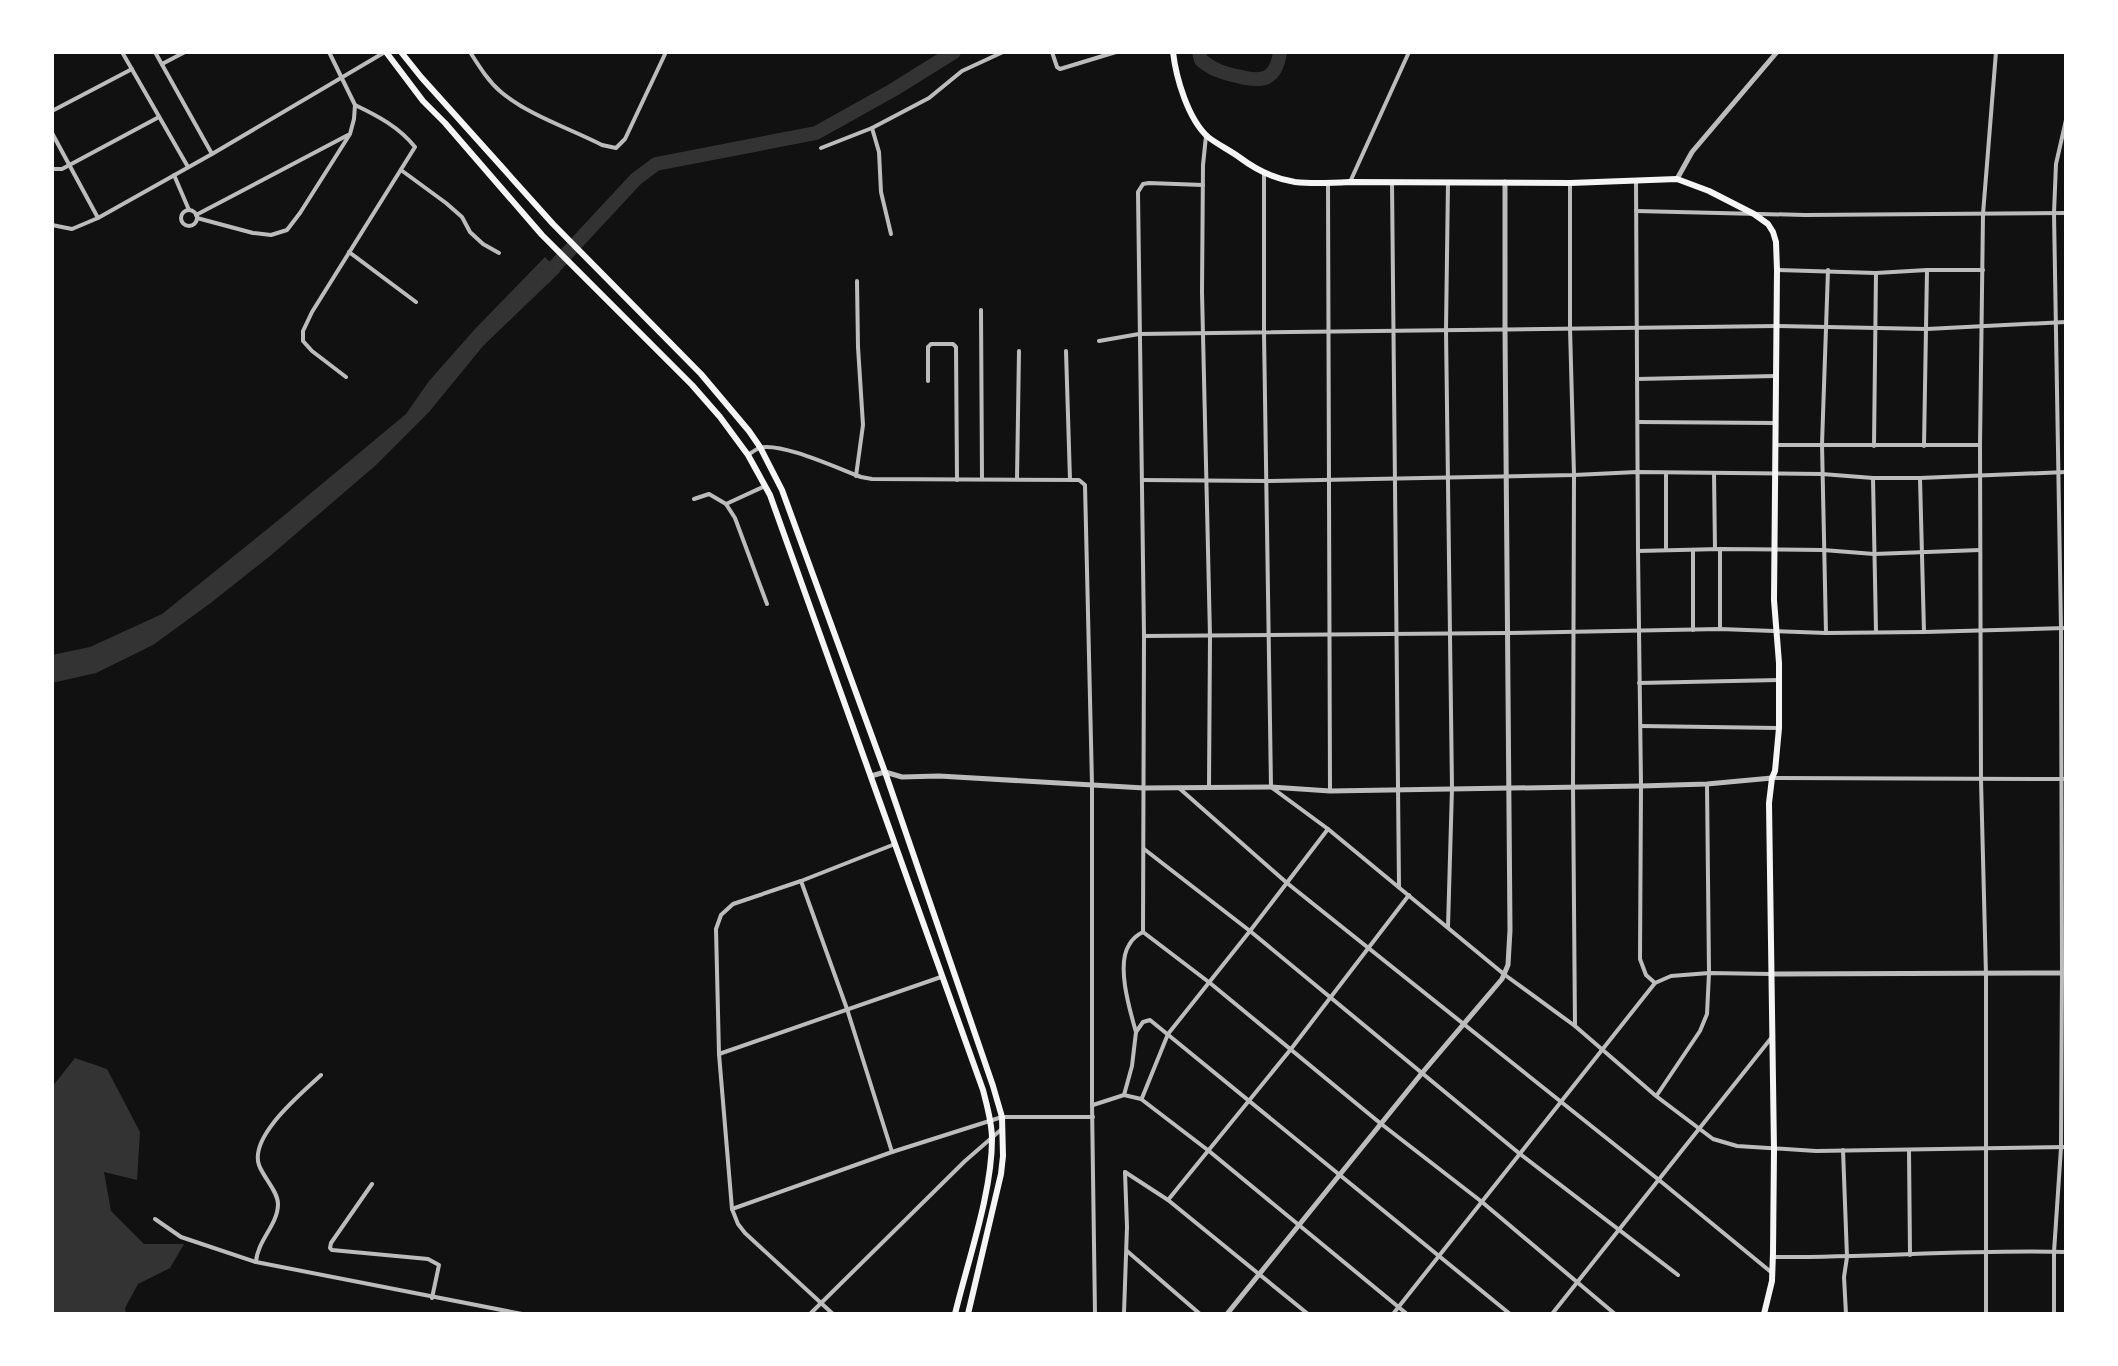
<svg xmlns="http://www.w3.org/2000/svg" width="2118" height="1366" viewBox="0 0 2118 1366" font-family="Barlow,sans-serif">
<rect width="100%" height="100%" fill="#111"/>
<!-- water -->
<g fill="#333">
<polygon points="545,257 560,272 483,346 429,412 375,466 270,556 212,602 153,645 96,673 52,683 52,655 90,647 162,614 281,518 406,414 429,381 475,329"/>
<polygon points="75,1058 107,1069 140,1132 137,1180 104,1172 111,1211 144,1244 184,1244 170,1268 138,1284 125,1308 126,1314 52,1314 52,1087"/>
</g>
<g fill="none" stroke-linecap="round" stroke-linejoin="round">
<!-- river -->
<g stroke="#333" stroke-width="14">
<path d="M 1199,52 L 1201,60 C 1213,70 1223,73 1237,76 C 1263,83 1276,80 1280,52"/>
<polyline points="543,279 636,179 656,164 816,133 893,90 954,52"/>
</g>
<!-- minor -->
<g stroke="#bcbcbc" stroke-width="4">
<polyline points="122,52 188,167"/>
<polyline points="155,52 212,154"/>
<path d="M 470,52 C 479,66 488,81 501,92 C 530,116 569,128 602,145 L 616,148 L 625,139 L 666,52"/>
<polyline points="669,52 678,52"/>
<polyline points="1052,52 1057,67 1060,69 1116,52"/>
<polyline points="162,64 185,52"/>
<polyline points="52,111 132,69"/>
<polyline points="872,128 879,152 881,192 891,234"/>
<polyline points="52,133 98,218"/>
<polyline points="1206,136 1203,165 1202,292 1210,636 1209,788"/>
<polyline points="821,148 872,128 929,98 962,71 1003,52"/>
<polyline points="52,169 62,169 159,117"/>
<polyline points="401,170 446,203 462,217 470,232 483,244 499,253"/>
<polyline points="1264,173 1264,333 1271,787 1328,829 1505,975 1575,1026 1656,1096 1713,1139 1737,1146 1816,1151 2066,1147"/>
<polyline points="174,175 189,210"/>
<polyline points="1636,181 1638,551 1641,786 1640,959 1646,975 1655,983"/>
<polyline points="1350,182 1409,52"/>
<polyline points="1392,182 1399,887"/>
<polyline points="1448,182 1446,330 1452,788 1448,927"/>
<polyline points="1570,183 1570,328 1574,475 1573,786 1575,1026"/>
<polyline points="1328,184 1330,791"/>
<circle cx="189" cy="218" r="8"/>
<polyline points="1636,211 1805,215 2066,213"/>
<polyline points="196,215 348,135"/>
<polyline points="197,218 253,233 271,235 287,230 300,213 350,134 354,119 355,105 329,52"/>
<polyline points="52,225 72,229 98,218 212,154 385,52"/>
<polyline points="349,252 416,302"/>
<polyline points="1777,270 1876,273 1927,270 1983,270"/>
<polyline points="981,310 982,479"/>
<polyline points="1099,341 1139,334 1776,326 1927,329 2066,322"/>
<polyline points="1066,351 1070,480"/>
<path d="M 346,377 L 312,351 L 303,341 L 303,331 L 312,312 L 415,147 C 399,127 378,116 355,105"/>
<polyline points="1637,379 1776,376"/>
<polyline points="928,381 928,347 931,344 953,344 956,347 957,480"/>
<polyline points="1638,422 1774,423"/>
<polyline points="1776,445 1979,445"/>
<polyline points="1874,446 1876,273"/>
<polyline points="1924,446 1927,270"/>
<path d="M 748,455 C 751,453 755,450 759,448 C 779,441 839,469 861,477 L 872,479 L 1079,480 L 1085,485 L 1092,784 L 1092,1105 L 1095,1314"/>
<polyline points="1714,473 1715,549"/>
<polyline points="856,476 863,425 858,347 857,281"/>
<polyline points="1873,478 1876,631"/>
<polyline points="1920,478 1924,632"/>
<polyline points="1017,479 1019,351"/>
<polyline points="1143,480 1266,481 1574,475 1637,472 1822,474 1873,478 1920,478 2066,472"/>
<polyline points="694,499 709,494 726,504 735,518 767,604"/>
<polyline points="726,504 765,486"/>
<polyline points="1720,549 1720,629"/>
<polyline points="1666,550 1666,473"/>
<polyline points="1693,550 1693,630"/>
<polyline points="1638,551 1720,549 1823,550 1874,554 1980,550"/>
<polyline points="1826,633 1822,444 1828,270"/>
<polyline points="1144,636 1508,633 1720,629 1826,633 1924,632 2066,628"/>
<polyline points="1639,683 1779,680"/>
<polyline points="1641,726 1778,728"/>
<polyline points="1772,778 2066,779"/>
<polyline points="1179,788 1287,883 1659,1180 1771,1272"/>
<polyline points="1144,849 1250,931 1520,1154 1678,1275"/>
<polyline points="801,881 847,1009 892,1152"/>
<polyline points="1143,932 1210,983 1380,1123 1482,1202 1615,1314"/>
<path d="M 1136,1032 C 1130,1011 1116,965 1129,945 C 1132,939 1137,935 1143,932 L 1144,636 L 1138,192 L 1143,184 L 1149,183 L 1203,185"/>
<polyline points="719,1054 941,977"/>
<polyline points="1124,1095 1141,1099 1209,1151 1407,1314"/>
<polyline points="1657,1095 1700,1031 1707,1014 1709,973 1707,784"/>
<polyline points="1142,1098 1168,1034 1250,931 1328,829"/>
<polyline points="1093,1105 1124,1095 1132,1066 1136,1032 1143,1022 1150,1020 1510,1314"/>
<polyline points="1843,1150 1847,1257 1844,1277 1846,1314"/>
<polyline points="1909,1150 1910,1255"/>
<polyline points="1125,1172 1168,1200 1308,1314"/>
<polyline points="372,1184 331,1243 330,1248 332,1250 428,1259 439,1265 432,1298"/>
<polyline points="1168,1200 1291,1049 1409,895"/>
<polyline points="732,1209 892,1152 1002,1117 1093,1117"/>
<polyline points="155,1219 181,1237 256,1262 522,1314"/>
<polyline points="1127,1251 1200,1314"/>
<path d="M 1773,1257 C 1871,1258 1968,1249 2066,1252"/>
<path d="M 256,1262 C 257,1241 278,1225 278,1204 C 278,1191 263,1177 259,1165 C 249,1136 302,1093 321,1075"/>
<polyline points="1124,1313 1127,1227 1125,1172"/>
<polyline points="810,1314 965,1161 1003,1128"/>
<polyline points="833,1314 745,1233 738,1224 732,1209 719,1054 716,929 721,915 733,904 801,881 895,844"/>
<polyline points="1393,1314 1655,983 1671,976 1709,973 1771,974"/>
<polyline points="1552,1314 1772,1037"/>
<polyline points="1986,1314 1986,975 1981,780 1980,445 1983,214 1996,52"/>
<polyline points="2054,1314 2054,1252 2061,1148 2062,973 2061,628 2054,213 2056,164 2066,120"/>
</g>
<!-- tertiary -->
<g stroke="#bcbcbc" stroke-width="5">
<polyline points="1677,179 1692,152 1777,52"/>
<polyline points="871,776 885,772 902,777 939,776 1144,788 1271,787 1330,791 1641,786 1707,784 1772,778"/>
<polyline points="1771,974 2066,973"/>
<polyline points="1227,1314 1422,1073 1502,979 1508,965 1510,930 1505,330 1505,182"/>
</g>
<!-- secondary -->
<path stroke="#f5f5f5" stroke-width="6" d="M 1173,52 C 1176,78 1188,119 1208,137 C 1217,144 1229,150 1239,157 C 1255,169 1274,179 1295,182 C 1313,184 1332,183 1350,182 L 1570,183 L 1677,179 L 1709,191 L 1754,214 L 1768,224 L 1773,232 L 1776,242 L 1777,270 L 1774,600 L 1779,663 L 1779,728 L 1775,771 L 1772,778 L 1769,803 L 1774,1150 L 1773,1253 L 1772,1281 L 1764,1314"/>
<!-- primary -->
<g stroke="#f5f5f5" stroke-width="6">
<path d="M 386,52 L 423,101 L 445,123 L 542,235 L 692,385 L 720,417 L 748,455 L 770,495 L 983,1090 C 987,1106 992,1122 992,1139 C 992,1193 968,1260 955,1314"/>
<polyline points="401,52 421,77 553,224 701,374 749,431 760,447 782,490 885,772 993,1086 1002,1117 1003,1156 1001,1174 968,1314"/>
</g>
</g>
<!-- border -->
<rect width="2118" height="1366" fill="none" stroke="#ffffff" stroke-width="108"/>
</svg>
